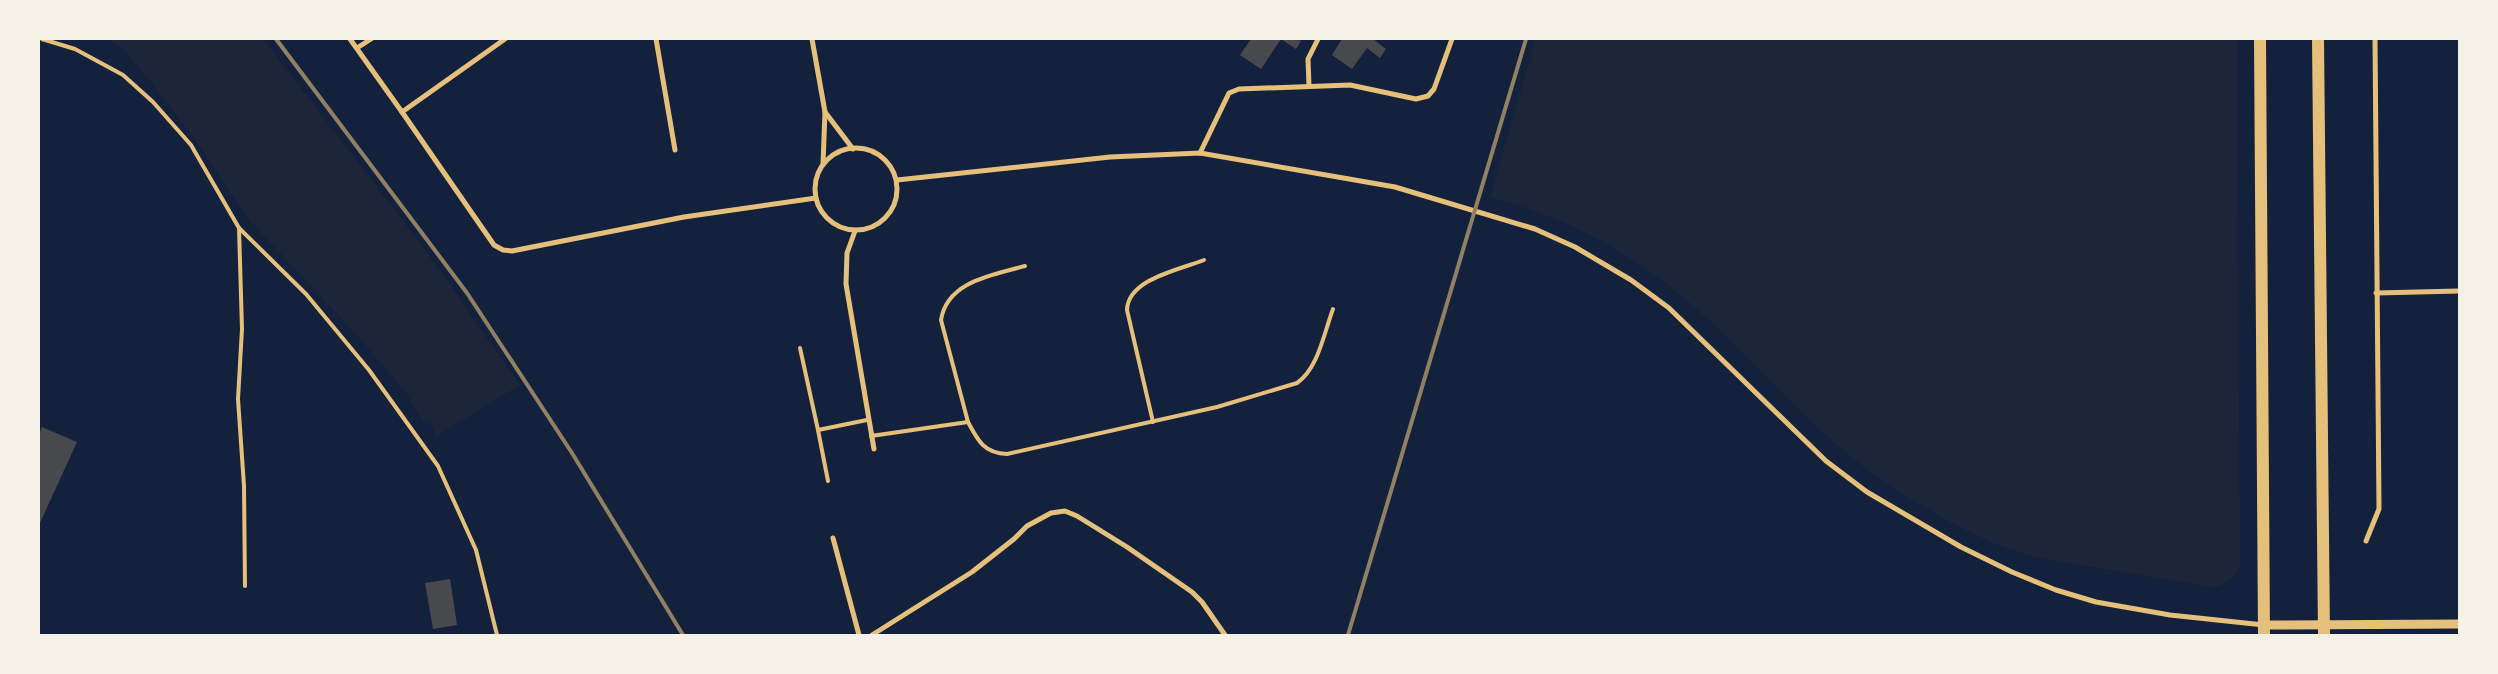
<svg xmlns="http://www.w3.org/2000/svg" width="2498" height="674" viewBox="0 0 2498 674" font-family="'IBM Plex Sans',sans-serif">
<rect width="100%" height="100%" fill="#14213d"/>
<!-- green -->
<g fill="#1d2539">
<polygon points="109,39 263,39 423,247 520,385 436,436 431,424 423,422 405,391 357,335 252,223 190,133 148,78 123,49"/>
<path d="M 1536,39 L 2237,39 L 2240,566 C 2234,579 2225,586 2210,587 C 2171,580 2132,574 2093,567 C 2074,564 2054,562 2035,557 C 1982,543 1930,512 1885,482 C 1805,428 1748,349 1673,289 C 1619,245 1557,215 1490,197 Z"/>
</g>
<!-- building -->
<g fill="#48494c">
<polygon points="1251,39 1297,39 1301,41 1296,49 1281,39 1261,69 1240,55"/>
<polygon points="1342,39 1373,39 1386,49 1380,58 1367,48 1352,69 1332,55"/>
<polygon points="42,427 77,442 39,525 39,434"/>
<polygon points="450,579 457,625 433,629 425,583"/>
</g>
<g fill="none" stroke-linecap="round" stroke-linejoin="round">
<!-- service -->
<g stroke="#e5c07b" stroke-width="4">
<polyline points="42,39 75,49 123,75 153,102 191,145 239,228 306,294 369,370 438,466 476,550 497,635"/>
<polyline points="239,228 242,329 238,399 244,486 245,586"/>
<polyline points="800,348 818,430 867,420"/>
<path d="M 968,422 L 941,320 C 947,281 993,275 1025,266"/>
<path d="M 1153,422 L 1127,310 C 1128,279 1179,270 1204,260"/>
<polyline points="818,430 828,481"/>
<path d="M 871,436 L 968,422 C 978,441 984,453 1007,454 L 1217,407 L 1297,383 C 1318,369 1324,333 1333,309"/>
</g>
<!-- minor -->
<g stroke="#e5c07b" stroke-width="5">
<polyline points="350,39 402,112"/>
<polyline points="505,39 402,112 494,245 503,250 512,251 684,217 816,198"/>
<polyline points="656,39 675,150"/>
<polyline points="812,39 825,112 823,164"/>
<polyline points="357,48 371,39"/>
<polyline points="1309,86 1308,59 1318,39"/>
<polyline points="825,112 853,149"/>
<circle cx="856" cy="189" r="41"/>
<polyline points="1200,153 1229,93 1239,89 1350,85 1416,99 1428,96 1434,89 1452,39"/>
<polyline points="897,180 1110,157 1200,153 1395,187 1535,229 1575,247 1631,280 1669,308 1826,461 1867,492 1961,547 2012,572 2056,590 2096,602 2170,615 2264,625"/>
<polyline points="855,231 847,253 846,284 874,449"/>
<polyline points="2376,293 2459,291"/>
<polyline points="833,538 859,635"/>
<polyline points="2366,541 2379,509 2375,39"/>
<polyline points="872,635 972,572 1014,539 1027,526 1051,513 1065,511 1077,516 1127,547 1192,592 1202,602 1225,635"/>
</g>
<!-- tertiary -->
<polyline stroke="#e5c07b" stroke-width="9" points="2264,625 2459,624"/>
<!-- primary -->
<g stroke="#e5c07b" stroke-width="12">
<polyline points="2260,39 2264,635"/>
<polyline points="2318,39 2324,635"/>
</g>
<!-- rail -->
<g stroke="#918062" stroke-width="4">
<polyline points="276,39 467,293 572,453 683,635"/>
<polyline points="1348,635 1526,39"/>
</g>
</g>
<!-- border -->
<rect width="2498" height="674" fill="none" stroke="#f6f1e7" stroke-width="80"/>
</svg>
